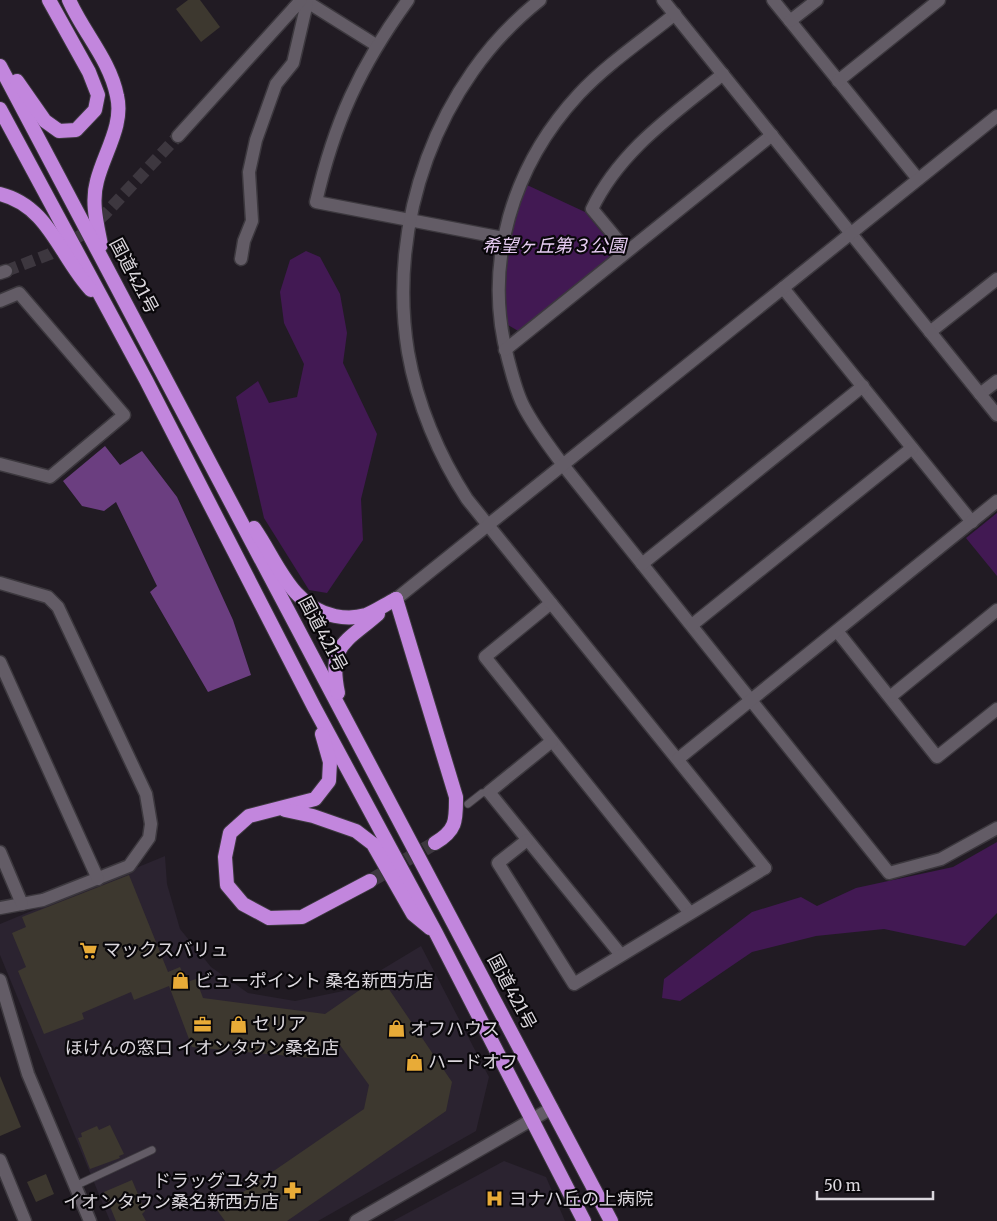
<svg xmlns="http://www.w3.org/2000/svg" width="997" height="1221" viewBox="0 0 997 1221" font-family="Merriweather,'Noto Sans JP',serif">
<rect width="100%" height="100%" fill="#211b23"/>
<!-- built -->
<g fill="#2b2330">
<polygon points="165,856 167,884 180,929 211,967 248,993 295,1001 348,990 421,946 489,1077 476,1131 318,1221 110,1221 0,955 0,924"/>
<polygon points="504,1161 546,1177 565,1221 393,1221"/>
</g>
<!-- green -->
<g fill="#421953">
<path d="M 527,185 L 585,212 L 614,247 L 614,256 L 520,332 L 508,325 C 502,274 509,233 527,185 Z"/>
<polygon points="306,251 320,257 340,294 347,333 343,363 377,434 361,499 363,540 327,593 309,590 264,518 236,397 258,381 269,403 297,397 304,364 284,323 280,292 290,260"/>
<polygon points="997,513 997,576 966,538"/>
<polygon points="997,842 997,913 965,946 884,929 816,936 752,952 680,1001 662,998 664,979 752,912 801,897 817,906 856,888 953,867"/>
</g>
<!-- water -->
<polygon fill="#6b3e80" points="105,446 120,465 142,451 177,497 233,620 251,675 208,692 150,592 157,586 116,502 104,511 82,506 63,481"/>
<!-- building -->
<g fill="#3d382f">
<polygon points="188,0 200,0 220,27 201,42 176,9"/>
<polygon points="129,875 168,972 180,967 187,982 196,979 203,998 325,1014 380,976 452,1082 446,1111 287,1221 225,1221 217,1210 364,1109 369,1085 337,1041 311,1058 192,1047 169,986 134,1000 131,992 82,1013 84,1019 44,1034 18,971 26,967 12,933 26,927 22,917"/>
<polygon points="0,1076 21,1127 0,1136"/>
<polygon points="110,1125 124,1154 119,1156 120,1158 90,1169 78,1138 82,1137 81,1133 97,1126 99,1130"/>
<polygon points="46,1174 54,1194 36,1202 27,1182"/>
<polygon points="132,1180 145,1211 142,1214 146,1221 116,1221 104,1192"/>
</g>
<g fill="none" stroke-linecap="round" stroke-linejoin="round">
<!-- minor-tunnel -->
<polyline stroke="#3d373f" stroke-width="12" stroke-dasharray="12 6" stroke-linecap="butt" points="6,271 50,254 83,234 106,213 178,136"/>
<!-- trunk-tunnel -->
<polyline stroke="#3d373f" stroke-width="14" stroke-dasharray="14 7" stroke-linecap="butt" points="370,881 435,843"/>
<defs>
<g id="service">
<polyline points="468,804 482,793 489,792"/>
<polyline points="75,1186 152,1150"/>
</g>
<g id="minor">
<polyline points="304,0 376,45"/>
<path d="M 408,0 C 360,66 334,123 316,202 L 503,238"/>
<polyline points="773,0 918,179"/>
<path d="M 675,14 C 643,40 607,64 579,94 C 513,165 482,263 508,359 C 512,374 516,391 523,405 C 534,427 549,446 563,465 L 889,873 L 941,859 L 997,828"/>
<polyline points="790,21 817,0"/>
<polyline points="838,81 939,0"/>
<polyline points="178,136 294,8"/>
<path d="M 627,251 L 592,209 C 620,150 674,114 723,74"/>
<polyline points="241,259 244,241 252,221 249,172 256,140 276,84 293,63 307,3"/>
<polyline points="0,273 6,271"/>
<polyline points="783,288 972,522"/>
<polyline points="0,301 19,293 124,415 50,477 0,464"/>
<polyline points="930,332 997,279"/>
<polyline points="505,350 772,135"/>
<polyline points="980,394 997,381"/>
<polyline points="642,564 863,386"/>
<polyline points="0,583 48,597 58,607 146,794 151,824 149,838 129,866 43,900 0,908"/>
<polyline points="551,603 485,657 690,913"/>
<polyline points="692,625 912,448"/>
<polyline points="837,631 937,757 997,709"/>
<polyline points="0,662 98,879"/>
<polyline points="890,697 997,610"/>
<polyline points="552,741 489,792 621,955"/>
<polyline points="527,840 498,863 574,984 765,868"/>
<polyline points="0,852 22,904"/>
<polyline points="0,1160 25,1221"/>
</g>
<g id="tertiary">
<path d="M 540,0 C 436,82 387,223 408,352 C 417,404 439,456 467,499 L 765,868"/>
<polyline points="663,0 997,415"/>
<polyline points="294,8 301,0"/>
<polyline points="396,599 997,116"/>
<polyline points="678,759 997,501"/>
<polyline points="0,980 28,1074 90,1221"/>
<polyline points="356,1221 552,1108"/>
</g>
<g id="trunk">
<path d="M 69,0 C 83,32 110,60 117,96 C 124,125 104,153 97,181 C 91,202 97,224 101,245"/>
<polyline points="0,66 611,1221"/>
<polyline points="17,81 45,121 59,131 76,130 95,110 98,95 89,72 49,0"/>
<polyline points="0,109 146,380 314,707 436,933 584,1221"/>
<path d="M 0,194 C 49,206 60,257 91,290"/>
<path d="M 254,528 C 277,561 291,607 335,616 C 345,618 356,618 366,615 C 376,611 386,604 396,599"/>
<path d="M 396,599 L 456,797 C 456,820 457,830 435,843"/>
<path d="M 338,693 C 328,644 345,643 378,614"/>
<polyline points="322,734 330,762 329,781 315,799 249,816 230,833 225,857 227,885 243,904 269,918 302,917 370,881"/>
<polyline points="285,810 313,816 356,831 373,844 413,914 430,928"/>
</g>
</defs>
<!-- service casing -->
<use href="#service" stroke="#3c383e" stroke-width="9"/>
<!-- minor casing -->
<use href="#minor" stroke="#3c383e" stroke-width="15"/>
<!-- tertiary casing -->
<use href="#tertiary" stroke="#3c383e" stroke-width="15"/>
<!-- trunk casing -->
<use href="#trunk" stroke="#3c383e" stroke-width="16"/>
<!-- service -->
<use href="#service" stroke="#635c66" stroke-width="7"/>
<!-- minor -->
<use href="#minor" stroke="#635c66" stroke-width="12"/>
<!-- tertiary -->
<use href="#tertiary" stroke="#635c66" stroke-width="12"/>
<!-- trunk -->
<use href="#trunk" stroke="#c286dd" stroke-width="14"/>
</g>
<!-- icons -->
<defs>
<symbol id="supermarket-bare" viewBox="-9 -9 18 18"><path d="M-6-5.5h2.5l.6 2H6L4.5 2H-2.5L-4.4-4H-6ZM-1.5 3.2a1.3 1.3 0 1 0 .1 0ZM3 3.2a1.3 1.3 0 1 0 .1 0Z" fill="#e8ab37" stroke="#09070a" stroke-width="2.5" paint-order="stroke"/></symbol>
<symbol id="shop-bare" viewBox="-9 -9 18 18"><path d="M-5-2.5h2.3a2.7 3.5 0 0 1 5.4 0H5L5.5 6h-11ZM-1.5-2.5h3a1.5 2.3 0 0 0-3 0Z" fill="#e8ab37" stroke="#09070a" stroke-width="2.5" paint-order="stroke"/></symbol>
<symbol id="office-bare" viewBox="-9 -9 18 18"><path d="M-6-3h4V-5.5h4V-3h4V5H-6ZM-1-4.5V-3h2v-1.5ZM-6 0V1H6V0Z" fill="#e8ab37" stroke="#09070a" stroke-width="2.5" paint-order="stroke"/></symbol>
<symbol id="pharmacy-bare" viewBox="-9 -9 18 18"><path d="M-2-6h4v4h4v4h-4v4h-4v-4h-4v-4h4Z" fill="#e8ab37" stroke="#09070a" stroke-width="2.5" paint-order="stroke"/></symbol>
<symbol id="hospital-bare" viewBox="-9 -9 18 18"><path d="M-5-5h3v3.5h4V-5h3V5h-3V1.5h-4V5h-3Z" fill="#e8ab37" stroke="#09070a" stroke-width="2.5" paint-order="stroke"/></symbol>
</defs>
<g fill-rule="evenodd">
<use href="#supermarket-bare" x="76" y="938" width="25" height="25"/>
<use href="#shop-bare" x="168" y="968" width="25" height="25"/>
<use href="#shop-bare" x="226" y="1012" width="25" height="25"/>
<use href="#office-bare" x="190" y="1012" width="25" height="25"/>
<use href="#shop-bare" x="384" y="1016" width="25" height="25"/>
<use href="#shop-bare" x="402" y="1050" width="25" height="25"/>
<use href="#pharmacy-bare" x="280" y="1178" width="25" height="25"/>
<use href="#hospital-bare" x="482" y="1186" width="25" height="25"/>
</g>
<g text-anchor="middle" stroke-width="4.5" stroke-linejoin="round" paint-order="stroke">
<!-- park labels -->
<g font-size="18" font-style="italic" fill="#e6ccf2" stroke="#09070a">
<text x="554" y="252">希望ヶ丘第３公園</text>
</g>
<!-- street labels -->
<g font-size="18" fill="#dbd7dd" stroke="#09070a">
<text transform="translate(134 276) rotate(62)" y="6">国道421号</text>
<text transform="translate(323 634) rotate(62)" y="6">国道421号</text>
<text transform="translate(512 992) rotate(62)" y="6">国道421号</text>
</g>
<!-- poi labels -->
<g font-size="18" fill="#dbd7dd" stroke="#09070a" text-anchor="start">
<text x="103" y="956">マックスバリュ</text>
<text x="195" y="987">ビューポイント 桑名新西方店</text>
<text x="252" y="1030">セリア</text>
<text x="410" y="1035">オフハウス</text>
<text x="202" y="1054" text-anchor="middle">ほけんの窓口 イオンタウン桑名店</text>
<text x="428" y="1068">ハードオフ</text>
<text x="279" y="1187" text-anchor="end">ドラッグユタカ<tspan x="279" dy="21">イオンタウン桑名新西方店</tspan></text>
<text x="509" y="1205">ヨナハ丘の上病院</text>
</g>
</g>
<!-- scale -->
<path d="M817 1191v8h116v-8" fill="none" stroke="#dbd7dd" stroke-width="2.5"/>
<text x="824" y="1191" font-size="15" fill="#dbd7dd" stroke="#09070a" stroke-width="4" paint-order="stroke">50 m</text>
</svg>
